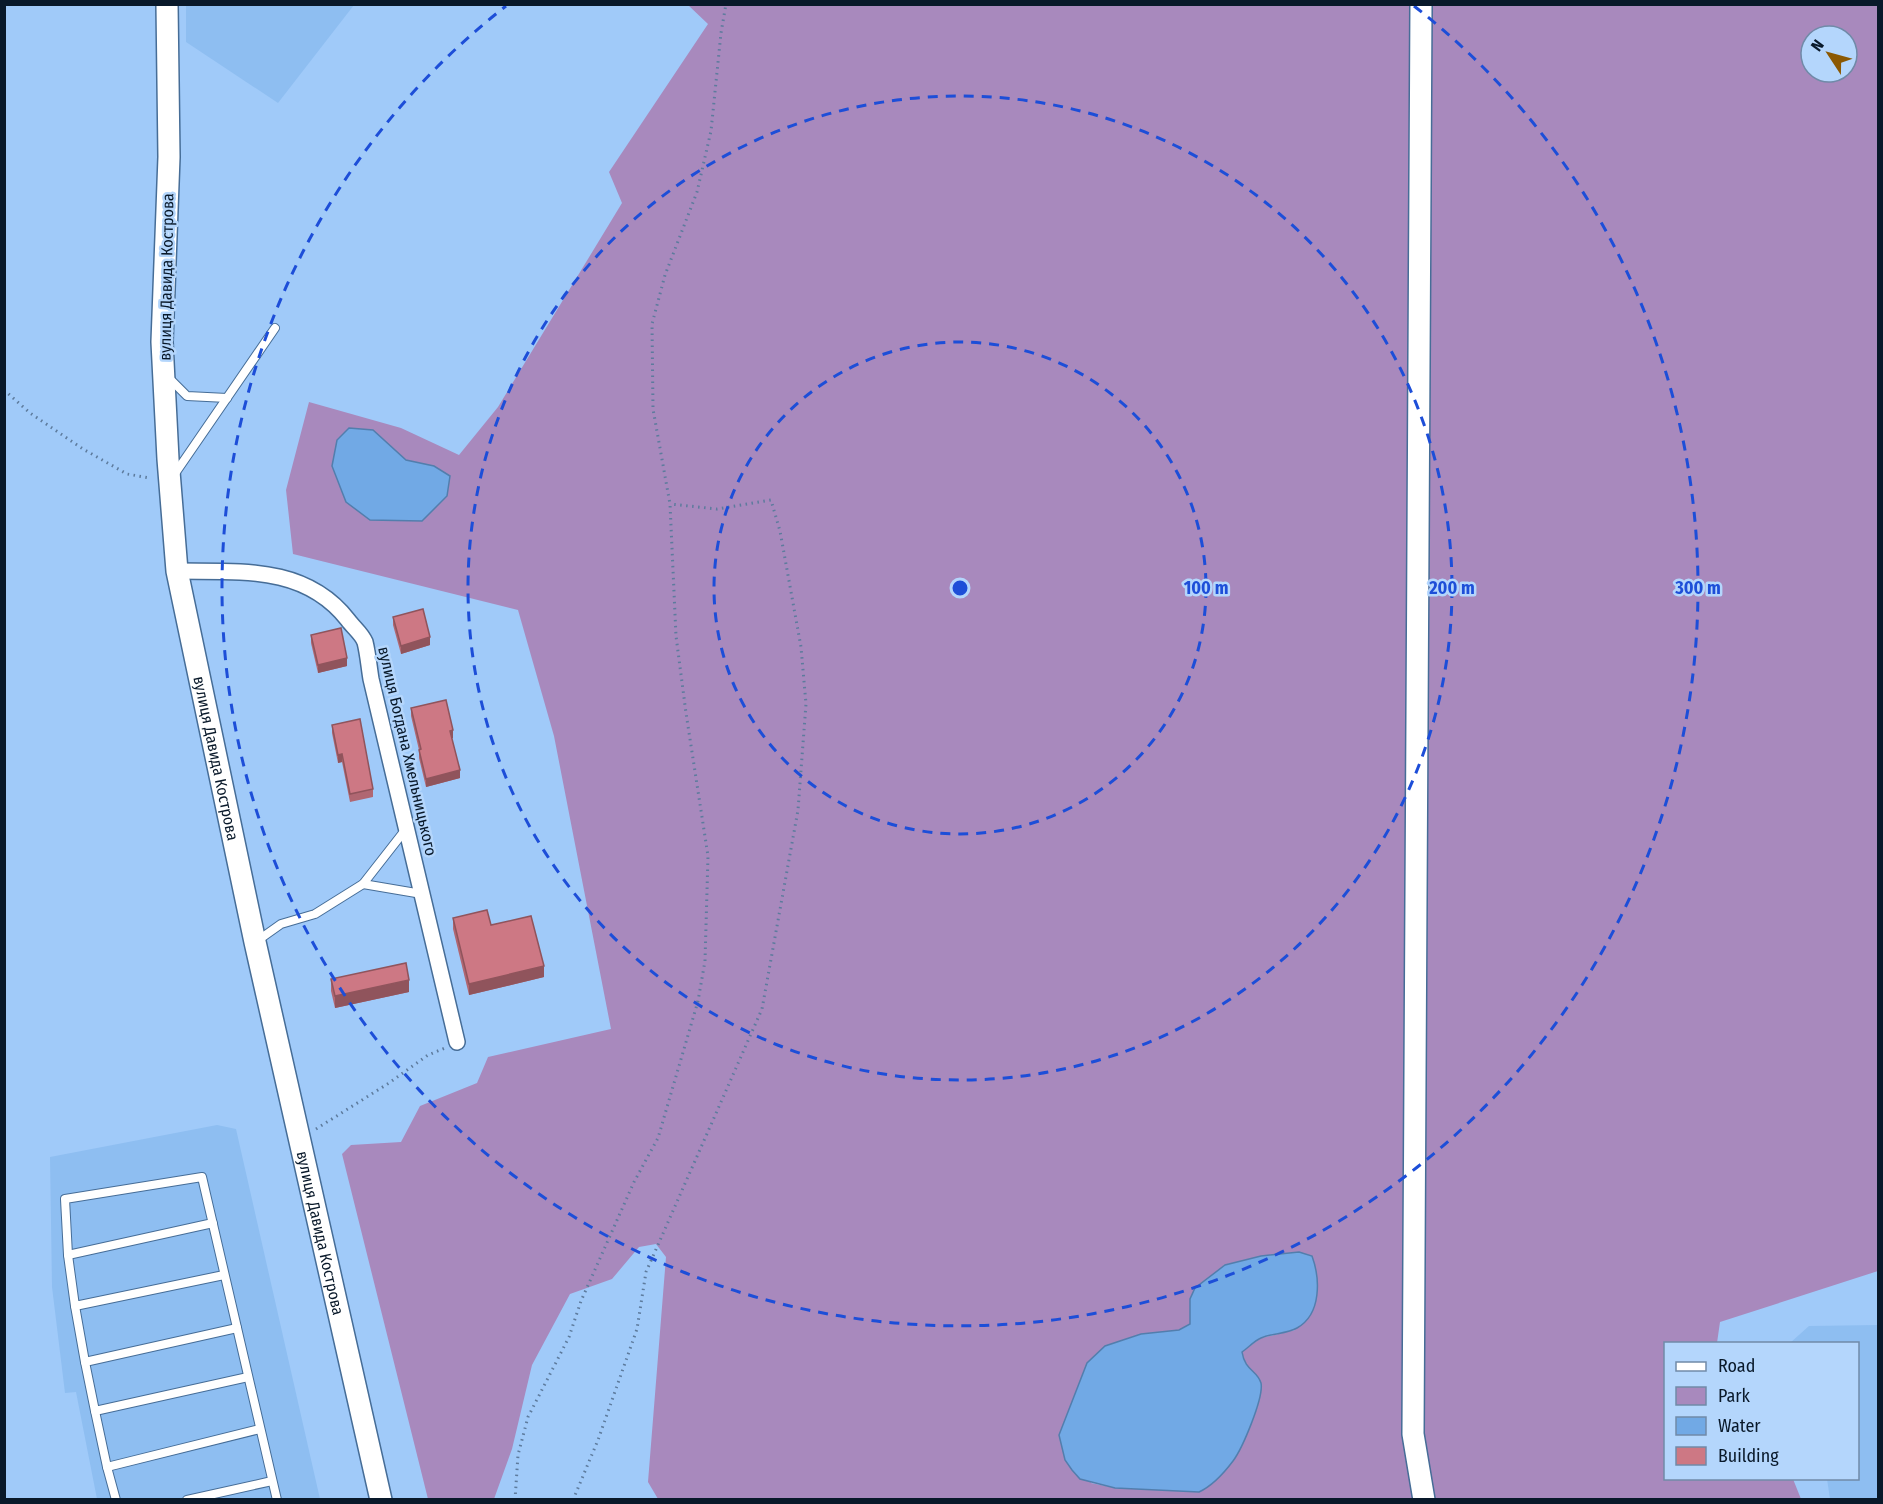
<svg xmlns="http://www.w3.org/2000/svg" width="1883" height="1504" viewBox="0 0 1883 1504" font-family="'Fira Sans Condensed',sans-serif">
<rect width="100%" height="100%" fill="#a0caf9"/>
<!-- built -->
<g fill="#8ebef1">
<polygon points="186,5 186,4 354,5 278,103 186,42"/>
<polygon points="217,1125 236,1129 320,1499 97,1499 76,1392 65,1393 52,1287 50,1157"/>
<polygon points="1878,1325 1878,1499 1830,1499 1827,1479 1858,1478 1858,1344 1790,1343 1809,1326"/>
</g>
<!-- green -->
<path fill="#a889bd" fill-rule="evenodd" d="M 688,5 L 1878,5 L 1878,1271 L 1720,1322 L 1717,1343 L 1666,1344 L 1666,1478 L 1793,1479 L 1801,1499 L 658,1499 L 648,1482 L 666,1257 L 656,1244 L 639,1247 L 612,1279 L 570,1294 L 532,1365 L 512,1449 L 494,1499 L 428,1499 L 342,1154 L 351,1145 L 401,1142 L 420,1106 L 477,1083 L 488,1057 L 611,1029 L 554,736 L 518,610 L 293,554 L 286,490 L 309,402 L 401,428 L 459,455 L 498,407 L 622,203 L 609,172 L 708,24 ZM 1811,36 L 1847,36 L 1847,72 L 1811,72 ZM 1299,1252 L 1295,1330 L 1261,1338 L 1242,1352 C 1245,1368 1260,1377 1260,1394 C 1260,1407 1241,1450 1234,1460 C 1224,1472 1210,1482 1199,1492 L 1115,1488 L 1091,1483 L 1087,1363 L 1105,1346 L 1141,1334 L 1179,1330 L 1190,1324 L 1190,1299 L 1224,1265 L 1261,1256 Z"/>
<!-- water -->
<g fill="#71a9e5" stroke="#527ead" stroke-width="1.5">
<polygon points="349,428 373,430 406,460 434,466 450,476 447,496 422,521 370,520 346,502 332,466 337,440"/>
<path d="M 1299,1252 L 1312,1256 C 1320,1278 1322,1314 1297,1328 C 1287,1334 1272,1333 1261,1338 C 1254,1341 1248,1348 1242,1352 C 1245,1371 1257,1370 1261,1383 C 1264,1398 1242,1449 1233,1461 C 1224,1473 1212,1486 1199,1492 L 1115,1488 L 1080,1479 L 1072,1470 L 1065,1460 L 1059,1435 L 1087,1363 L 1105,1346 L 1141,1334 L 1179,1330 L 1190,1324 L 1190,1299 L 1195,1288 L 1225,1265 L 1261,1256 Z"/>
</g>
<g fill="none" stroke-linecap="round" stroke-linejoin="round">
<defs>
<g id="lane">
<polyline points="169,378 187,396 227,398"/>
<polyline points="174,475 275,328"/>
<polyline points="363,884 422,894"/>
<polyline points="257,941 281,924 315,914 363,884 406,829"/>
<polyline points="213,1223 68,1255 65,1199 202,1177 277,1500"/>
<polyline points="68,1255 75,1306 224,1275"/>
<polyline points="75,1306 85,1362 237,1328"/>
<polyline points="85,1362 95,1411 248,1377"/>
<polyline points="95,1411 107,1467 260,1429"/>
<polyline points="107,1467 116,1500"/>
<polyline points="187,1500 272,1481"/>
</g>
<path id="street" d="M 177,571 C 240,572 305,565 348,620 C 353,627 362,634 365,642 C 368,654 369,667 371,679 L 457,1042"/>
<g id="secondary">
<path id="s1" d="M 167,4 L 169,157 L 162,342 L 168,459 L 177,571 L 255,942 L 381,1500"/>
<polyline points="1421,4 1413,1434 1424,1500"/>
</g>
</defs>
<!-- lane casing -->
<use href="#lane" stroke="#466d97" stroke-width="10"/>
<!-- street casing -->
<use href="#street" stroke="#466d97" stroke-width="18"/>
<!-- secondary casing -->
<use href="#secondary" stroke="#466d97" stroke-width="24"/>
<!-- path -->
<g stroke="#5d7b9d" stroke-width="3" stroke-dasharray="1.5 4.5" stroke-linecap="butt">
<polyline points="4,390 30,413 83,449 127,474 150,478"/>
<polyline points="316,1129 389,1083 428,1055 445,1048"/>
<polyline points="515,1500 518,1455 528,1417 569,1337 581,1301 634,1182 658,1138 698,1001 705,961 708,856 686,713 676,636 670,504 653,409 652,324 665,275 697,192 711,131 721,33 726,4"/>
<polyline points="573,1500 598,1440 637,1329 646,1272 762,1009 798,810 806,704 801,647 780,531 771,500 717,509 670,504"/>
</g>
<!-- lane -->
<use href="#lane" stroke="#fff" stroke-width="8"/>
<!-- street -->
<use href="#street" stroke="#fff" stroke-width="15"/>
<!-- secondary -->
<use href="#secondary" stroke="#fff" stroke-width="21"/>
</g>
<!-- wall -->
<g fill="#b06772">
<polygon points="393,617 430,645 401,654 393,625"/>
<polygon points="311,635 347,666 318,673 311,643"/>
<polygon points="411,708 453,738 452,738 460,778 426,787 419,758 419,750 411,716"/>
<polygon points="332,725 373,789 373,797 350,802 342,762 338,763 332,733"/>
<polygon points="453,918 491,925 544,977 469,995 453,929"/>
<polygon points="331,979 409,992 335,1008 331,991"/>
</g>
<!-- shaded-wall -->
<g fill="#90545c">
<polygon points="430,637 430,645 401,654 401,646"/>
<polygon points="347,658 347,666 318,673 318,665"/>
<polygon points="453,730 453,738 450,739 450,731"/>
<polygon points="342,754 342,762 338,763 338,755"/>
<polygon points="460,770 460,778 426,787 426,779"/>
<polygon points="544,966 544,977 469,995 469,984"/>
<polygon points="409,980 409,992 335,1008 335,996"/>
</g>
<!-- building -->
<g fill="#cd7884" stroke="#90545c" stroke-width="1.5">
<polygon points="423,609 430,637 401,646 393,617"/>
<polygon points="341,628 347,658 318,665 311,635"/>
<polygon points="446,700 453,730 450,731 460,770 426,779 419,750 421,749 411,708"/>
<polygon points="360,719 373,789 350,794 342,754 338,755 332,725"/>
<polygon points="487,910 491,925 531,916 544,966 469,984 453,918"/>
<polygon points="406,963 409,980 335,996 331,979"/>
</g>
<!-- distance rings -->
<g fill="none" stroke="#1d4ed8" stroke-width="3" stroke-dasharray="10 8">
<circle cx="960" cy="588" r="246"/>
<circle cx="960" cy="588" r="492"/>
<path d="M1414 6A738 738 0 1 1 506 6"/>
</g>
<g text-anchor="middle" stroke-width="5" stroke-linejoin="round" paint-order="stroke">
<!-- street labels -->
<g font-size="16" fill="#09192a" stroke="#b4d6fc">
<text transform="translate(166 277) rotate(-89)" y="6">вулиця Давида Кострова</text>
<text transform="translate(408 751) rotate(77)" y="6">вулиця Богдана Хмельницького</text>
<text dy="6" stroke="none"><textPath href="#s1" startOffset="759">вулиця Давида Кострова</textPath></text>
<text dy="6" stroke="none"><textPath href="#s1" startOffset="1245">вулиця Давида Кострова</textPath></text>
</g>
</g>
<circle cx="960" cy="588" r="9" fill="#1d4ed8" stroke="#b4d6fc" stroke-width="3"/>
<g font-size="18" text-anchor="middle" font-weight="bold" fill="#1d4ed8" stroke="#b4d6fc" stroke-width="5" stroke-linejoin="round" paint-order="stroke">
<text x="1206" y="594">100 m</text>
<text x="1452" y="594">200 m</text>
<text x="1698" y="594">300 m</text>
</g>
<!-- border -->
<rect width="1883" height="1504" fill="none" stroke="#09192a" stroke-width="12"/>
<!-- legend -->
<rect x="1664" y="1342" width="195" height="138" fill="#b4d6fc" stroke="#708aa8" stroke-width="1.5"/>
<rect x="1676" y="1362" width="30" height="9" fill="#ffffff" stroke="#708aa8" stroke-width="1.5"/>
<text x="1718" y="1372" font-size="18" fill="#09192a">Road</text>
<rect x="1676" y="1387" width="30" height="18" fill="#a889bd" stroke="#708aa8" stroke-width="1.5"/>
<text x="1718" y="1402" font-size="18" fill="#09192a">Park</text>
<rect x="1676" y="1417" width="30" height="18" fill="#71a9e5" stroke="#708aa8" stroke-width="1.5"/>
<text x="1718" y="1432" font-size="18" fill="#09192a">Water</text>
<rect x="1676" y="1447" width="30" height="18" fill="#cd7884" stroke="#708aa8" stroke-width="1.5"/>
<text x="1718" y="1462" font-size="18" fill="#09192a">Building</text>
<!-- north arrow -->
<g transform="translate(1829 54) rotate(306)"><circle r="28" fill="#b4d6fc" stroke="#708aa8" stroke-width="1.5"/>
<path d="M0-4.5L10 22L0 15L-10 22Z" fill="#8b5802"/>
<text y="-9" font-size="16" font-weight="bold" text-anchor="middle" fill="#09192a">N</text>
</g>
</svg>
